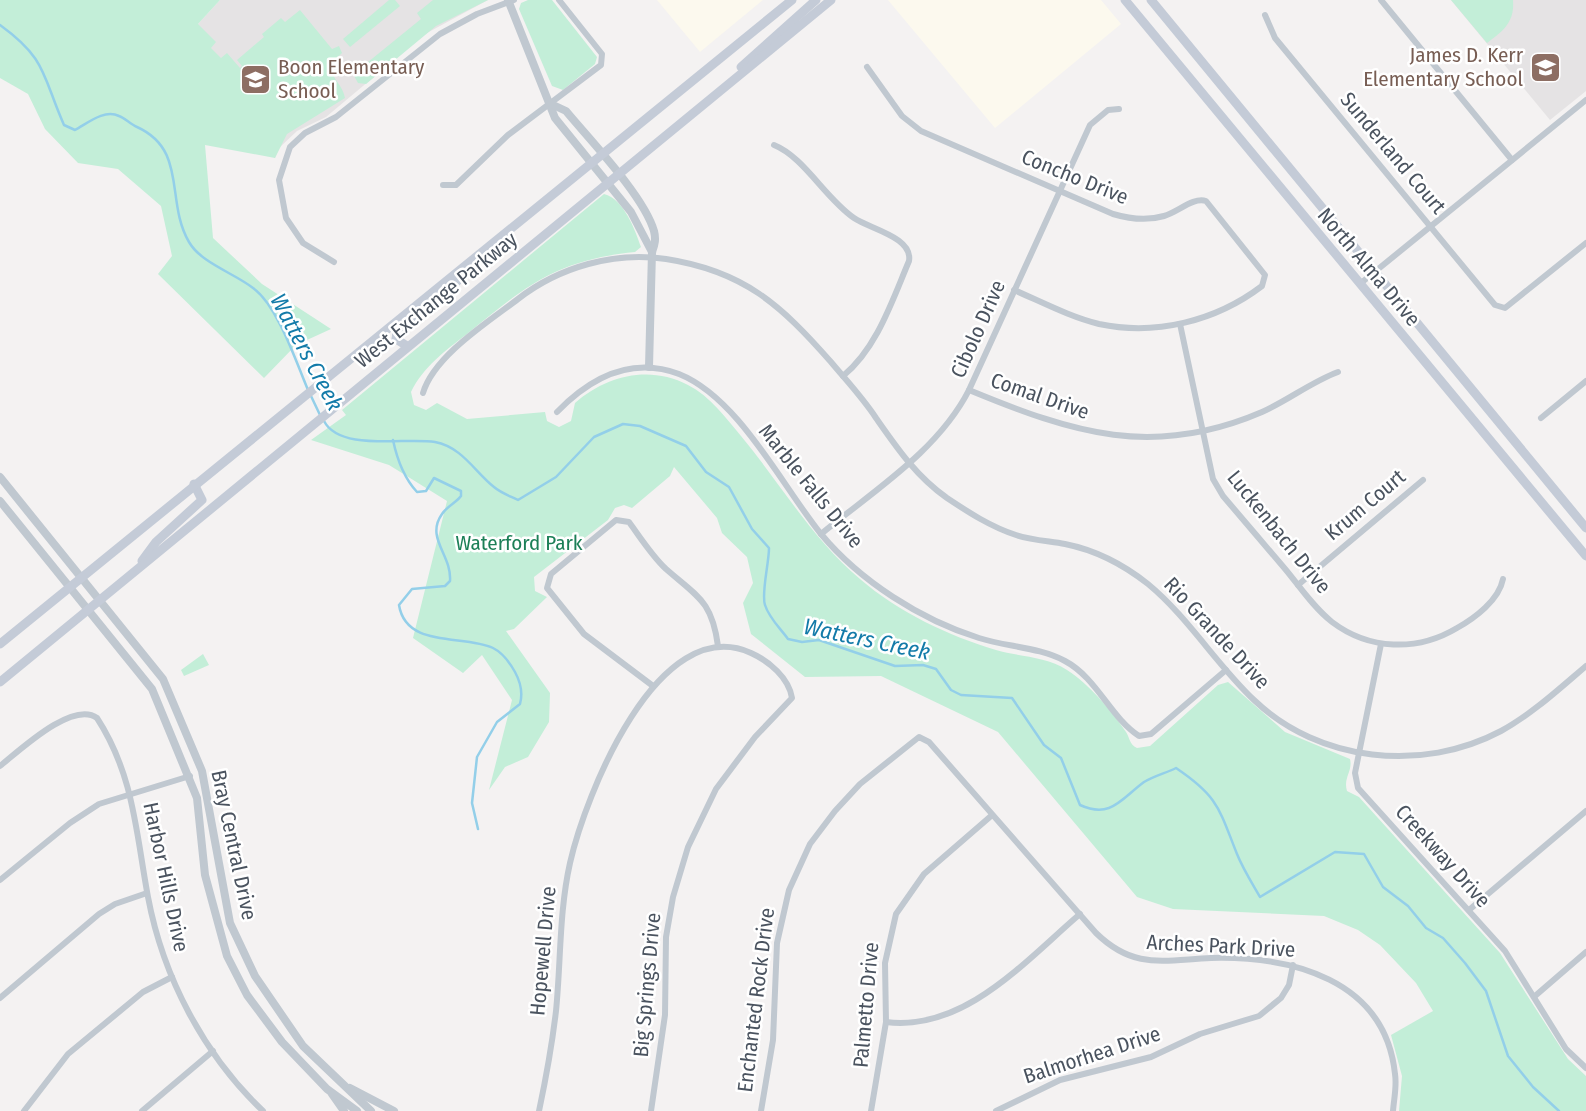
<svg xmlns="http://www.w3.org/2000/svg" width="1586" height="1111" viewBox="0 0 1586 1111" font-family="'Fira Sans Condensed',sans-serif">
<rect width="100%" height="100%" fill="#f4f2f2"/>
<!-- commercial -->
<g fill="#fcf9ee">
<polygon points="657,0 763,0 700,52"/>
<polygon points="888,0 1101,0 1121,24 995,128"/>
</g>
<!-- education -->
<g fill="#e5e3e4">
<polygon points="220,0 488,0 425,34 326,117 297,131 279,148 275,158 151,58 198,24"/>
<polygon points="1451,0 1586,0 1586,91 1550,120"/>
</g>
<!-- green -->
<g fill="#c3eed8">
<path d="M 0,0 L 220,0 L 198,24 L 216,42 L 211,48 L 221,58 L 227,53 L 240,68 L 242,66 L 237,60 L 264,37 L 262,34 L 281,18 L 285,22 L 300,10 L 332,49 L 339,46 L 342,53 C 319,74 342,79 345,98 L 287,134 L 275,158 L 205,145 L 213,238 L 262,284 L 331,329 L 296,345 L 264,378 L 158,274 L 172,256 L 161,206 L 118,169 L 78,163 L 45,129 L 28,94 L 0,78 Z"/>
<polygon points="389,0 395,0 400,6 350,47 343,39"/>
<polygon points="433,0 488,0 436,26 366,84 358,83 353,74 354,69 357,71 421,19 417,13"/>
<polygon points="528,0 552,0 597,57 595,64 563,90 552,86 519,9 521,3"/>
<path d="M 1451,0 L 1513,0 C 1515,22 1503,31 1487,43 Z"/>
<path d="M 604,194 C 624,199 635,230 641,247 L 635,252 C 556,260 526,286 467,334 C 446,350 423,367 411,392 L 414,405 L 426,410 L 437,403 L 467,419 L 545,412 L 547,421 L 559,427 L 571,421 L 575,403 C 607,375 650,365 688,385 C 711,397 725,417 741,436 C 781,484 812,539 860,579 C 898,612 949,636 996,650 C 1020,657 1046,656 1067,670 C 1089,684 1111,710 1126,732 C 1130,738 1129,744 1137,748 L 1150,746 L 1218,685 L 1228,682 L 1285,732 L 1350,759 C 1353,771 1343,778 1347,791 L 1359,797 L 1500,953 L 1568,1059 L 1586,1076 L 1586,1111 L 1399,1111 L 1402,1076 L 1391,1035 L 1433,1011 L 1416,983 L 1380,945 L 1358,930 L 1324,916 L 1173,909 L 1137,897 L 998,732 L 881,676 L 805,677 L 751,634 L 743,603 L 753,583 L 747,557 L 722,533 L 717,518 L 674,467 L 670,476 L 632,508 L 624,505 L 615,508 L 608,520 L 534,577 L 535,591 L 547,597 L 514,629 L 506,631 L 550,693 L 549,722 L 528,757 L 505,767 L 489,790 L 512,700 L 482,655 L 463,673 L 413,638 L 447,501 L 389,465 L 311,440 L 346,415 L 342,410 Z"/>
<polygon points="203,654 209,665 184,676 181,670"/>
</g>
<g fill="none" stroke-linecap="round" stroke-linejoin="round">
<!-- stream -->
<g stroke="#93cfe9" stroke-width="2.5">
<path d="M 0,25 C 47,59 42,75 64,125 L 75,130 C 88,123 104,109 119,116 C 125,118 130,124 137,127 C 188,150 165,201 189,242 C 201,263 234,273 253,288 C 278,306 296,362 308,390"/>
<polyline points="311,396 320,415"/>
<path d="M 324,421 C 340,452 406,437 435,442 C 462,447 475,472 494,487 C 501,493 510,496 518,500 L 556,477 L 594,437 L 623,424 L 640,426 L 686,446 L 706,472 L 729,487 L 752,529 L 769,548 C 769,563 761,594 765,605 C 769,618 780,628 788,639 L 802,642 L 819,640 L 895,666 L 923,665 L 936,669 L 951,690 L 961,695 L 1012,698 L 1044,745 L 1061,758 L 1080,805 C 1111,819 1121,799 1144,782 C 1154,776 1166,773 1176,768 C 1219,797 1219,809 1237,854 C 1243,869 1252,883 1260,897 L 1335,852 L 1364,854 L 1383,887 L 1408,906 L 1426,928 L 1443,938 L 1465,963 L 1486,991 L 1508,1056 L 1533,1087 L 1559,1111"/>
<path d="M 393,440 C 397,459 404,478 417,492 L 426,491 L 434,478 L 461,491 L 461,496 C 456,503 448,505 442,514 C 425,538 452,555 450,581 L 445,586 L 412,589 L 399,605 C 406,649 465,634 493,648 C 503,653 510,663 515,672 C 521,683 523,693 520,704 L 497,722 L 477,757 L 472,803 L 478,829"/>
</g>
<!-- minor -->
<g stroke="#c0c8d0" stroke-width="6">
<polyline points="1381,0 1512,160"/>
<polyline points="1265,15 1275,38 1495,305 1505,308 1586,243"/>
<path d="M 867,67 L 902,116 L 921,131 L 1113,214 C 1130,219 1147,221 1164,216 C 1178,212 1193,197 1206,201 L 1265,275 L 1262,286 C 1216,321 1156,336 1099,324 C 1070,317 1042,302 1014,290"/>
<path d="M 774,145 C 804,157 825,198 854,218 C 870,229 913,237 909,261 C 892,301 877,348 843,376"/>
<polyline points="443,185 456,185 508,135 601,65 602,54 559,0"/>
<polyline points="334,262 303,243 286,218 279,180 290,147 305,133 336,117 440,34 477,14 514,0"/>
<polyline points="1361,283 1586,100"/>
<path d="M 1180,324 L 1213,479 L 1223,496 C 1244,521 1265,545 1286,570 C 1300,587 1314,608 1332,622 C 1369,650 1417,652 1457,628 C 1475,618 1499,600 1503,579"/>
<path d="M 969,390 C 1073,433 1153,459 1262,412 C 1289,400 1311,382 1338,372"/>
<path d="M 423,393 C 434,356 488,322 518,299 C 559,267 615,251 666,259 C 744,271 781,305 831,362 C 846,380 863,398 876,418 C 897,448 916,476 947,498 C 968,512 991,527 1016,535 C 1032,540 1048,541 1065,544 C 1095,550 1124,565 1148,584 C 1188,617 1216,664 1254,700 C 1319,762 1422,773 1501,731 C 1532,714 1559,689 1586,666"/>
<path d="M 557,412 C 590,378 631,356 679,374 C 739,398 782,486 821,534 C 860,581 921,620 979,638 C 1007,647 1039,647 1065,661 C 1097,678 1110,717 1139,736 L 1151,734 L 1226,670"/>
<polyline points="1541,418 1586,381"/>
<path d="M 821,534 C 873,491 938,451 969,390 L 1090,125 L 1108,110 L 1119,109"/>
<polyline points="1298,585 1423,480"/>
<polyline points="1381,644 1355,773 1358,788 1505,951 1566,1049 1586,1068"/>
<path d="M 653,686 L 584,634 L 547,588 L 551,574 L 616,520 L 629,522 C 640,537 652,556 666,569 C 698,597 712,601 718,646"/>
<path d="M 0,766 C 20,750 73,700 97,718 C 134,775 136,833 148,897 C 163,977 204,1055 263,1111"/>
<polyline points="0,880 70,823 99,804 190,776"/>
<polyline points="1469,910 1586,811"/>
<polyline points="1535,996 1586,952"/>
<polyline points="0,998 99,914 115,904 147,893"/>
<path d="M 886,1022 C 964,1032 1025,961 1080,914"/>
<polyline points="24,1111 68,1054 143,992 172,977"/>
<polyline points="142,1111 213,1051"/>
<path d="M 539,1111 C 546,1078 552,1045 556,1011 C 561,961 559,912 570,863 C 585,796 658,611 751,653 C 769,661 789,678 792,698 L 755,737 L 716,789 L 688,847 L 673,897 L 666,937 L 665,1015 L 651,1111"/>
<path d="M 761,1111 L 773,1040 L 777,943 L 789,890 L 810,844 L 835,811 L 860,784 L 919,737 L 929,742 L 1096,933 C 1134,970 1163,960 1211,958 C 1291,956 1385,979 1395,1074 C 1397,1086 1394,1098 1393,1111"/>
<polyline points="871,1111 886,1022 885,963 896,914 924,874 991,816"/>
<polyline points="996,1111 1060,1080 1151,1057 1200,1034 1259,1016 1281,998 1289,985 1293,965"/>
</g>
<!-- tertiary -->
<g stroke="#c0c8d0" stroke-width="8">
<polyline points="508,0 555,118 631,212 652,252"/>
<path d="M 551,104 L 566,111 C 590,140 644,196 654,231 C 656,239 655,244 652,252 L 649,367"/>
<polyline points="0,477 163,679 202,771 230,923 255,976 303,1046 371,1111"/>
<polyline points="0,501 152,689 197,798 205,875 227,956 247,995 282,1042 327,1089 357,1111"/>
<polyline points="350,1088 394,1111"/>
<polyline points="332,1094 344,1111"/>
</g>
<!-- secondary -->
<g stroke="#c4cbd7" stroke-width="9">
<polyline points="1125,0 1586,556"/>
<polyline points="1151,0 1586,528"/>
<polyline points="741,67 816,0"/>
<polyline points="407,346 396,339 397,332 468,272 476,260"/>
<polyline points="142,561 156,542 202,500 194,484"/>
<polyline points="0,644 792,0"/>
<polyline points="0,682 831,0"/>
</g>
</g>
<!-- icons -->
<defs>
<symbol id="school-square" viewBox="-11 -11 22 22"><rect x="-9" y="-9" width="18" height="18" rx="4" fill="#8d6e63" stroke="#fff"/><path d="M0-5L7-2L0 1L-7-2ZM-4 1L0 2.5L4 1V4Q0 6-4 4Z" fill="#fff"/></symbol>
</defs>
<g fill-rule="evenodd">
<use href="#school-square" x="1528" y="50" width="35" height="35"/>
<use href="#school-square" x="238" y="62" width="35" height="35"/>
</g>
<g text-anchor="middle" stroke-width="5" stroke-linejoin="round" paint-order="stroke">
<!-- education labels -->
<g font-size="21" fill="#785e54" stroke="#fff" text-anchor="end">
<text x="1523" y="62">James D. Kerr<tspan x="1523" dy="24">Elementary School</tspan></text>
<text x="278" y="74" text-anchor="start">Boon Elementary<tspan x="278" dy="24">School</tspan></text>
</g>
<!-- street labels -->
<g font-size="21" fill="#4a535f" stroke="#fff">
<text transform="translate(1393 153) rotate(50)" y="7">Sunderland Court</text>
<text transform="translate(1075 177) rotate(22)" y="7">Concho Drive</text>
<text transform="translate(1369 267) rotate(50)" y="7">North Alma Drive</text>
<text transform="translate(436 300) rotate(-39)" y="7">West Exchange Parkway</text>
<text transform="translate(978 329) rotate(-66)" y="7">Cibolo Drive</text>
<text transform="translate(1040 396) rotate(19)" y="7">Comal Drive</text>
<text transform="translate(811 486) rotate(51)" y="7">Marble Falls Drive</text>
<text transform="translate(1365 505) rotate(-40)" y="7">Krum Court</text>
<text transform="translate(1279 532) rotate(51)" y="7">Luckenbach Drive</text>
<text transform="translate(1217 633) rotate(47)" y="7">Rio Grande Drive</text>
<text transform="translate(234 845) rotate(78)" y="7">Bray Central Drive</text>
<text transform="translate(1443 856) rotate(48)" y="7">Creekway Drive</text>
<text transform="translate(166 877) rotate(78)" y="7">Harbor Hills Drive</text>
<text transform="translate(1221 946) rotate(3)" y="7">Arches Park Drive</text>
<text transform="translate(543 951) rotate(-85)" y="7">Hopewell Drive</text>
<text transform="translate(647 985) rotate(-85)" y="7">Big Springs Drive</text>
<text transform="translate(756 1000) rotate(-83)" y="7">Enchanted Rock Drive</text>
<text transform="translate(866 1005) rotate(-85)" y="7">Palmetto Drive</text>
<text transform="translate(1092 1055) rotate(-18)" y="7">Balmorhea Drive</text>
</g>
<!-- park labels -->
<g font-size="21" fill="#1c7f57" stroke="#fff">
<text x="519" y="550">Waterford Park</text>
</g>
<!-- water labels -->
<g font-size="23" font-style="italic" fill="#137ba9" stroke="#fff">
<text transform="translate(307 352) rotate(62)" y="8">Watters Creek</text>
<text transform="translate(867 639) rotate(12)" y="8">Watters Creek</text>
</g>
</g>
</svg>
